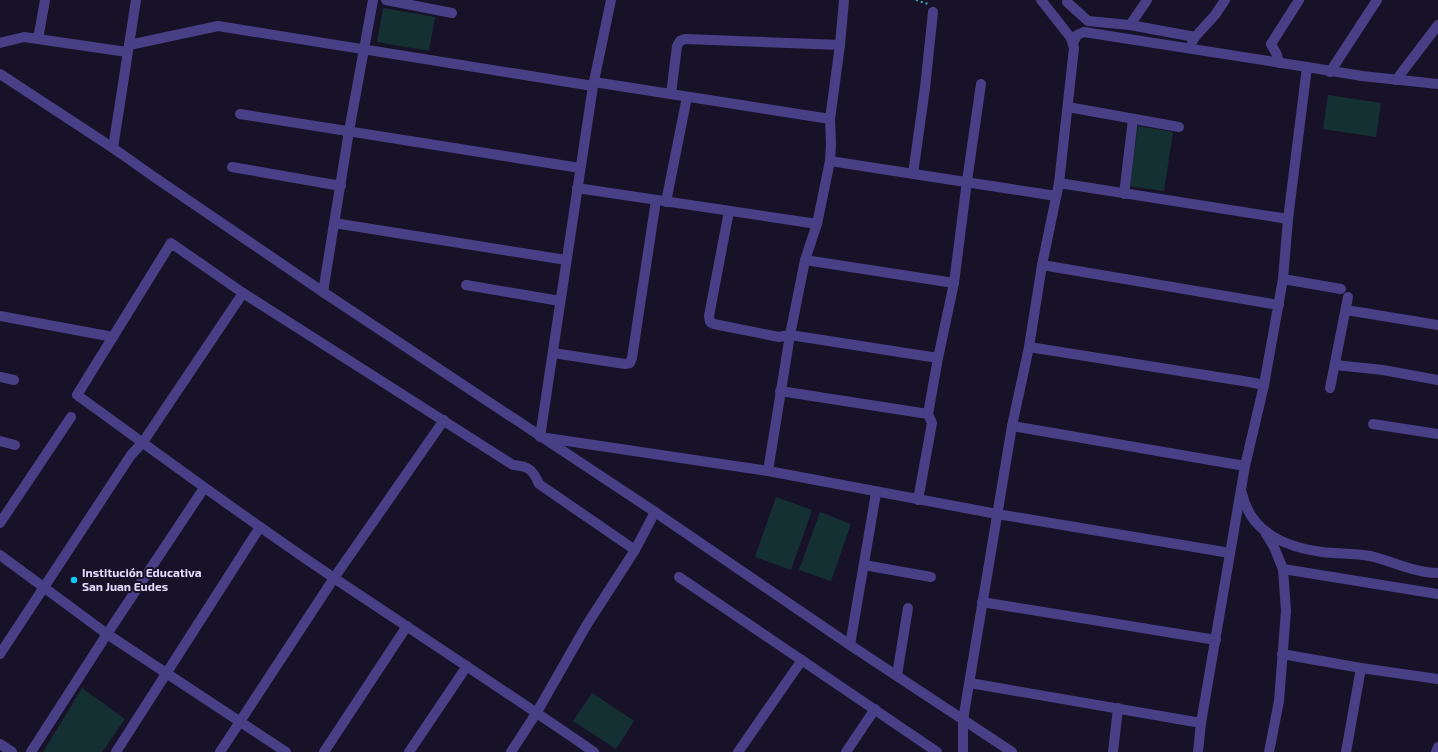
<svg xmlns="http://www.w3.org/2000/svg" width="1438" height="752" viewBox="0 0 1438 752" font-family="'Exo 2',sans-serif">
<rect width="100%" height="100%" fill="#181229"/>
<!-- green -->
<g fill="#153033">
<polygon points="383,8 435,17 429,51 377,42"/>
<polygon points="1328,95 1381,103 1376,137 1323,129"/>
<polygon points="1138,126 1173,132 1164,191 1129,186"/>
<polygon points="776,497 812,510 791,570 755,557"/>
<polygon points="820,512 851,524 831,581 799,570"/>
<polygon points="82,688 125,719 102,752 43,752"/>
<polygon points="592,693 634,721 616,749 573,721"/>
</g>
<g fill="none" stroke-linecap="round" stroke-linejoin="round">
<!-- path -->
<polyline stroke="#36b0b7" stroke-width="2" stroke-dasharray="2 3" stroke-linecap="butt" points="916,0 928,4"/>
<!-- minor -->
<g stroke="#493f86" stroke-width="10">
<polyline points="386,0 452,13"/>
<polyline points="611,0 593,86 540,437 768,471 997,514 1230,553"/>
<polyline points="1067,2 1088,21 1130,25 1195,37"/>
<polyline points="1130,25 1147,0"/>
<polyline points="38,39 45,0"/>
<polyline points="1192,42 1195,37 1215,15 1225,0"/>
<polyline points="0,43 24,37 127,52"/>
<polyline points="1073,43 1077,35 1084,32 1307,67 1362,76 1438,84"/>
<polyline points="129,45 218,26 593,86"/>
<polyline points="1279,63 1277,55 1271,44 1299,0"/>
<polyline points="1330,72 1377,0"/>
<polyline points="1396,80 1438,25"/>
<polyline points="594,82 830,119"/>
<polyline points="671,94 677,46 680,41 685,39 840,45"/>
<polyline points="1068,107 1179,127"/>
<polyline points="240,114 580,168"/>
<polyline points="113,148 136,0"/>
<polyline points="830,161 1056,196"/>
<polyline points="232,167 341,186"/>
<polyline points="913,174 925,88 933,12"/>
<polyline points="1059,183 1288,219"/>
<polyline points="577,188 817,224"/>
<polyline points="1124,194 1133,119"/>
<polyline points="666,202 687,97"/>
<polyline points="729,211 709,316 710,322 714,324 779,337 790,335 938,358"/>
<polyline points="334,223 566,260"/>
<polyline points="805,260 954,283"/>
<polyline points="1042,265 1279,305"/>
<polyline points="1283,279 1341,289"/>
<polyline points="466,285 560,301"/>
<polyline points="323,292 349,131 373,0"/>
<polyline points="1346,310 1438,325"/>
<polyline points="0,316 113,337"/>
<polyline points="1029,347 1249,382 1264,385"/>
<polyline points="553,353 625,364 630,363 632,358 656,200"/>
<polyline points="1335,365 1383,370 1438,380"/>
<polyline points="0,377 14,380"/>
<polyline points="1330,388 1348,297"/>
<polyline points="780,391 928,414"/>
<polyline points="1373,424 1438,434"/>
<polyline points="1012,426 1245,466"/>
<polyline points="0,441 15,445"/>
<polyline points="768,471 790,335 805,260 817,224 830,161 831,144 830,119 840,45 844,0"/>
<path d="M 1242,493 C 1250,532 1285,547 1322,552 C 1338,554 1354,553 1370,556 C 1392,561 1415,573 1438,573"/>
<polyline points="918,500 932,423 928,414 938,358 954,283 967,181 981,84"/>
<polyline points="0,523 71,417"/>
<polyline points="1266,534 1274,547 1283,569 1286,611 1279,701 1269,752"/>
<polyline points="0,555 107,634 286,752"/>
<polyline points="864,565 931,577"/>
<polyline points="1283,569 1438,594"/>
<polyline points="982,602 1216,640"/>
<polyline points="850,645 876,493"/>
<polyline points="0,654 131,455 143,442 243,293"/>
<polyline points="1282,654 1361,668 1438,679"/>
<polyline points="897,675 908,608"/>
<polyline points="970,683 1201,723"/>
<polyline points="0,744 12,752"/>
<polyline points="31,752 107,634 204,488"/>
<polyline points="116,752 260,527"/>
<polyline points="220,752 334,578 444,420"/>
<polyline points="324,752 407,626"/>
<polyline points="409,752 467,666"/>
<polyline points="511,752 537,712 586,626 635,550 655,512"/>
<path d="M 594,752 C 508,693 421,636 334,578 C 247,520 163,457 77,395 L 171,243 L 243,293 L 513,465 C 529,466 533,470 539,484 L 635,550"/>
<polyline points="738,752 802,660"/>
<polyline points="846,752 875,709"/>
<polyline points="963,752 963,720 1012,426 1029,347 1042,265 1059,183 1074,48 1071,38 1041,0"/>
<polyline points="1113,752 1118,708"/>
<polyline points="1198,752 1201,723 1245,466 1264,385 1283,279 1288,219 1307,67"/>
<polyline points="1346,752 1361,668"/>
<polyline points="1436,752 1438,747"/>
</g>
<!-- tertiary -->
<g stroke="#493f86" stroke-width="10">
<polyline points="0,74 113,148 157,179 323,292 655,512 850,645 1012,752"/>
<polyline points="679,577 937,752"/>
</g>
</g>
<!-- markers -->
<circle fill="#0fc5f5" stroke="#181229" stroke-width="1.5" cx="74" cy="580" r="4"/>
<g text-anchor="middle" stroke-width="4" stroke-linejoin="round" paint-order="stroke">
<!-- poi labels -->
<g font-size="12" font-weight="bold" fill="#e3dbfe" stroke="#181229" text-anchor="start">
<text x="82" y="577">Institución Educativa<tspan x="82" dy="14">San Juan Eudes</tspan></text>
</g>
</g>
</svg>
